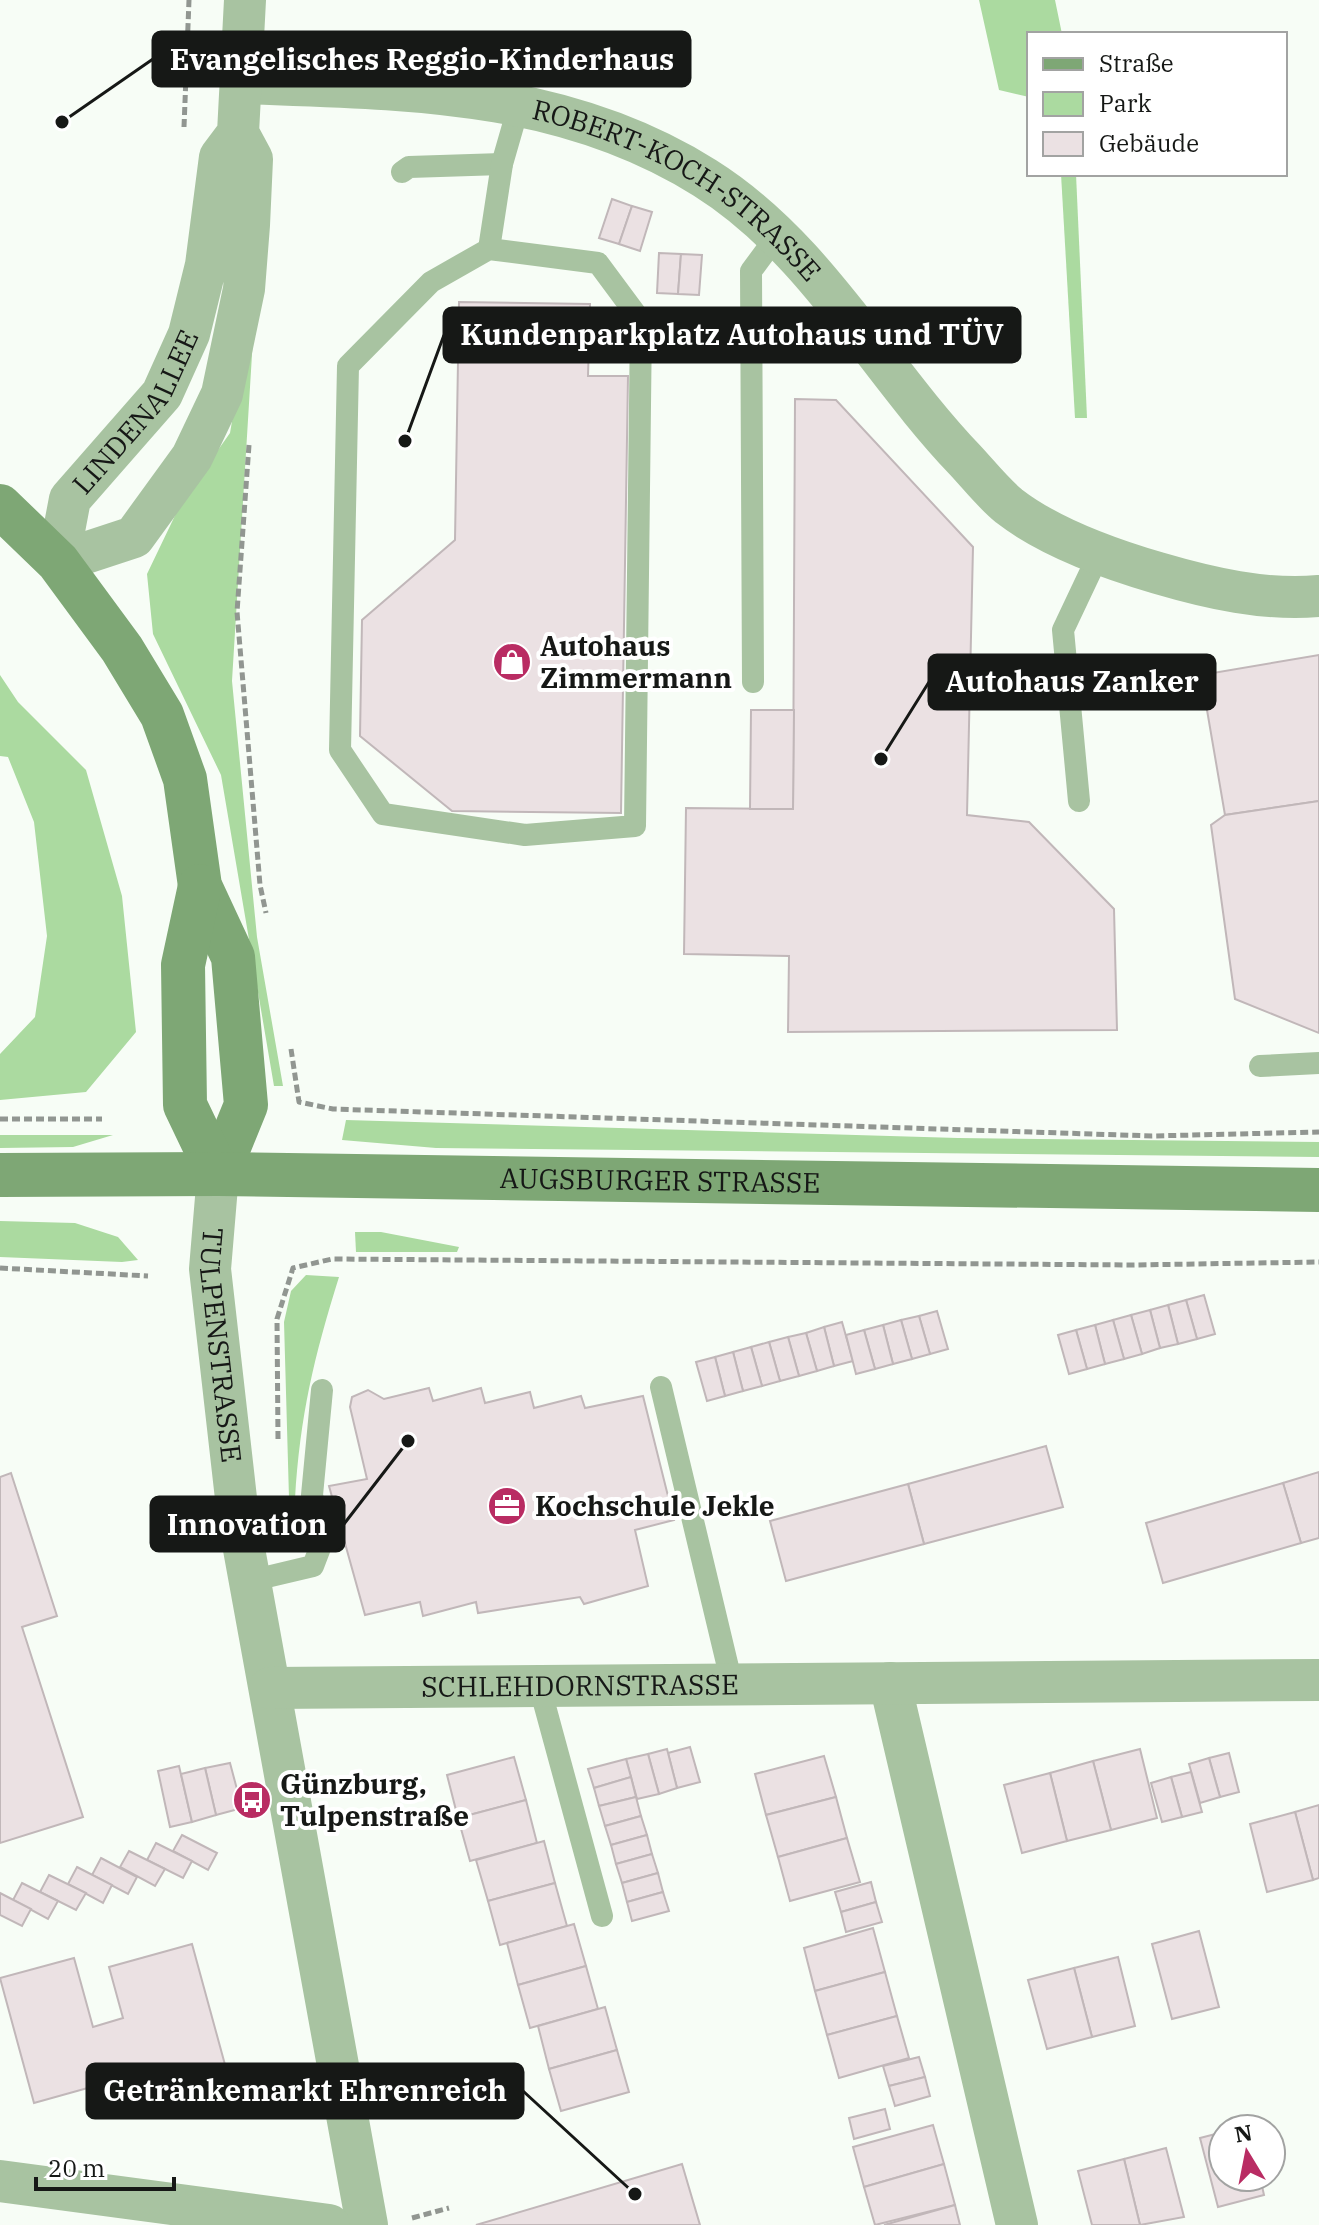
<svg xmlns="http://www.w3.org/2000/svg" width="1319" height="2225" viewBox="0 0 1319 2225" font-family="'IBM Plex Serif',serif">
<rect width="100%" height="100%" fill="#f7fdf6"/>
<!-- green -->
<g fill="#abdaa0">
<polygon points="979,0 1055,0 1062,34 1029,34 1029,97 999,90"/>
<polygon points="1061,174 1076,174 1087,418 1075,418"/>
<polygon points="257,273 232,681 257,937 283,1086 274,1086 221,775 153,634 147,574 182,501 230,433"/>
<polygon points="0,675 18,702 86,770 122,896 136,1032 86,1092 0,1100 0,1054 35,1017 47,936 34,822 8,757 0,756"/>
<polygon points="346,1120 958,1138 1319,1142 1319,1157 436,1148 342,1140"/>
<polygon points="0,1135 113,1135 73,1147 0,1148"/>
<polygon points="0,1221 75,1223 118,1237 138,1260 122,1262 0,1257"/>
<polygon points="355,1232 381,1232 459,1247 457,1252 356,1252"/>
<path d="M 306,1275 L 339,1277 C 314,1357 300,1415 295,1499 L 289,1498 L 284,1322 L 291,1291 Z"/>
</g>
<!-- building -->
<g fill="#ebe1e3" stroke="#c1b7b9" stroke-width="2">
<polygon points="612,199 632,206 619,244 599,238"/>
<polygon points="632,206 652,212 640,251 619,244"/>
<polygon points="659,253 681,254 678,294 657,293"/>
<polygon points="681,254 702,255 699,295 678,294"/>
<polygon points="459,302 590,304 588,376 628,376 621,813 452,811 360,736 362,620 455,540"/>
<polygon points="795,399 836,400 973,547 967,815 1029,822 1114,909 1117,1030 788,1032 789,956 684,954 686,808 793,809"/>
<polygon points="1319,655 1319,801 1225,815 1201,675"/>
<polygon points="751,710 794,710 793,809 750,809"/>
<polygon points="1319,801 1319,1033 1235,999 1211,825 1225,815"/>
<polygon points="1204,1295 1215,1334 1197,1339 1186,1300"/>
<polygon points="1186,1300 1197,1339 1178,1344 1168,1305"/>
<polygon points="1168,1305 1178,1344 1160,1348 1150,1310"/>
<polygon points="1150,1310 1160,1348 1142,1354 1131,1315"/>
<polygon points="937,1311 948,1349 930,1354 919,1316"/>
<polygon points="1131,1315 1142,1354 1124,1359 1113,1320"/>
<polygon points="919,1316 930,1354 912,1359 901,1320"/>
<polygon points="901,1320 912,1359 893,1364 883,1325"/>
<polygon points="1113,1320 1124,1359 1105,1364 1095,1325"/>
<polygon points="842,1322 853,1361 834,1366 824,1327"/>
<polygon points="883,1325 893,1364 875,1369 864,1330"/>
<polygon points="1095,1325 1105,1364 1087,1369 1076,1330"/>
<polygon points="824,1327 834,1366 817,1371 806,1333"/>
<polygon points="864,1330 875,1369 856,1374 846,1335"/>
<polygon points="1076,1330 1087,1369 1069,1374 1058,1335"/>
<polygon points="806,1333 817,1371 799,1376 788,1337"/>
<polygon points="788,1337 799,1376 780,1381 769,1342"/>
<polygon points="769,1342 780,1381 762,1386 751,1347"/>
<polygon points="751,1347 762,1386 743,1391 733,1352"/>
<polygon points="733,1352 743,1391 725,1396 715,1357"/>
<polygon points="715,1357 725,1396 707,1401 696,1362"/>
<polygon points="429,1388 433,1401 481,1388 485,1403 530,1392 534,1408 581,1396 585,1408 643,1396 674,1520 635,1530 648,1586 584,1604 580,1597 478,1613 476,1602 423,1616 420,1602 365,1615 329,1486 367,1479 350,1407 352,1397 368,1390 384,1399"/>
<polygon points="1046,1446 1063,1507 924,1544 908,1484"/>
<polygon points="1319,1472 1319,1538 1301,1543 1283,1483"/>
<polygon points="11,1473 57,1616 22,1627 83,1817 0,1843 0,1477"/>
<polygon points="1283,1483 1301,1543 1163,1583 1146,1523"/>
<polygon points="908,1484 924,1544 786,1581 770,1521"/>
<polygon points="690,1747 700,1782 677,1788 668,1753"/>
<polygon points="667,1749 677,1788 659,1794 648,1754"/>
<polygon points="1140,1749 1157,1818 1111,1830 1093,1761"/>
<polygon points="1229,1753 1239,1792 1220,1797 1209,1758"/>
<polygon points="648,1754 659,1794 637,1799 626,1759"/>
<polygon points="824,1756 836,1797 766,1815 755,1774"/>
<polygon points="514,1757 526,1800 458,1818 447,1775"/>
<polygon points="1209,1758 1220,1797 1200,1803 1189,1764"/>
<polygon points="626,1759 631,1777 594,1788 588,1769"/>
<polygon points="1093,1761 1111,1830 1067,1841 1050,1773"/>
<polygon points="230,1763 242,1808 216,1815 205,1768"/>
<polygon points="179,1766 192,1822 170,1827 158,1771"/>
<polygon points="205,1768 216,1815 192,1822 181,1774"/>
<polygon points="1191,1772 1202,1812 1182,1817 1171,1777"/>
<polygon points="1050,1773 1067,1841 1022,1853 1004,1785"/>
<polygon points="631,1777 636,1797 599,1806 594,1788"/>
<polygon points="1171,1777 1182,1817 1162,1822 1151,1783"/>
<polygon points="636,1797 641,1816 605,1826 599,1806"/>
<polygon points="836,1797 847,1838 778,1857 766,1815"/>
<polygon points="526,1800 537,1843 470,1861 458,1818"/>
<polygon points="1319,1805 1319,1878 1313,1880 1295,1812"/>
<polygon points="1295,1812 1313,1880 1267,1892 1250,1824"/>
<polygon points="641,1816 647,1835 611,1845 605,1826"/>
<polygon points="182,1835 217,1853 208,1870 173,1851"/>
<polygon points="647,1835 652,1854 616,1864 611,1845"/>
<polygon points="847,1838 860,1882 790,1901 778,1857"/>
<polygon points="544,1841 555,1883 488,1901 476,1860"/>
<polygon points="156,1843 192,1861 183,1878 147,1860"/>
<polygon points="129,1851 165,1869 155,1886 120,1867"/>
<polygon points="652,1854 658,1873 622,1883 616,1864"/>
<polygon points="101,1858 137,1877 128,1894 92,1875"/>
<polygon points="77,1867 112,1885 103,1903 68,1884"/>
<polygon points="658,1873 663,1892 627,1902 622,1883"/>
<polygon points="49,1875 86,1893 76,1910 40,1892"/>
<polygon points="871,1882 876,1902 841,1912 835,1892"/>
<polygon points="22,1883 58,1901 48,1919 13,1900"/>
<polygon points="555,1883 567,1926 500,1945 488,1901"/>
<polygon points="663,1892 669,1911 632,1921 627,1902"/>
<polygon points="0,1893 31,1909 22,1926 0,1915"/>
<polygon points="876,1902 882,1922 846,1932 841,1912"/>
<polygon points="574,1924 586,1966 518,1985 507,1943"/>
<polygon points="873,1928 885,1972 815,1991 804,1948"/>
<polygon points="1199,1931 1219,2007 1172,2019 1152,1944"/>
<polygon points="192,1944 227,2072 151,2093 145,2072 34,2103 0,1978 74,1958 93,2027 123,2018 109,1967"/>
<polygon points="1118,1957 1135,2026 1092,2037 1074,1968"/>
<polygon points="586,1966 598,2009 530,2028 518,1985"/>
<polygon points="1074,1968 1092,2037 1047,2049 1028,1980"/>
<polygon points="885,1972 897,2016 827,2035 815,1991"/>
<polygon points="605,2007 617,2050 549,2069 538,2026"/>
<polygon points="897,2016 909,2058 839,2078 827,2035"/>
<polygon points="617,2050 629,2092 561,2111 549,2069"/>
<polygon points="919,2057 925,2077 889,2086 883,2066"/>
<polygon points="925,2077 930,2096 895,2106 889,2086"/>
<polygon points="885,2109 890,2129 854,2139 849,2118"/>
<polygon points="933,2125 944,2164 864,2187 853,2147"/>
<polygon points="1223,2132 1223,2177 1260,2177 1264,2195 1218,2207 1200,2138"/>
<polygon points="1166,2148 1184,2217 1140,2225 1124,2159"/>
<polygon points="1124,2159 1140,2225 1092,2225 1078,2171"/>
<polygon points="682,2164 700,2225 476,2225"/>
<polygon points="944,2164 955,2205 875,2225 864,2187"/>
<polygon points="955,2205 960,2225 884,2225"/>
</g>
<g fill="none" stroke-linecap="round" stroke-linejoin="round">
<!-- path -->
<g stroke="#919691" stroke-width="5" stroke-dasharray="8 4" stroke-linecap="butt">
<polyline points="184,127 189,0"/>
<polyline points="249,445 237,612 260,885 266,913"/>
<polyline points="291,1049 299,1102 333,1109 1152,1136 1319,1132"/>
<polyline points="0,1119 102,1119"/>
<polyline points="0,1268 148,1276"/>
<polyline points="278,1439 277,1319 293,1268 332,1259 1132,1265 1319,1262"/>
<polyline points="412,2218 449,2208"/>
</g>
<!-- lane -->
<g stroke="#a8c3a1" stroke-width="22">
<polyline points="402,172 409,167 502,164"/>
<polyline points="489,249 598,263 641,321 635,826 525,835 383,814 340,750 348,366 431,282 489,249 502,164 519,105"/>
<polyline points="753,682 751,271 777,236"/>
<polyline points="1079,801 1063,630 1098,556"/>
<polyline points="1260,1066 1319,1063"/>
<polyline points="661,1387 732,1684"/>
<polyline points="250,1581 313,1566 323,1540 312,1495 322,1390"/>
<polyline points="540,1688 602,1916"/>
</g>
<!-- street -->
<g stroke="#a8c3a1" stroke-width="42">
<path id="s1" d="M 242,83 C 403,89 562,88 705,178 C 815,247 878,369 965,460 C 979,475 993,493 1009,506 C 1049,537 1110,559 1158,573 C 1209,588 1265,601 1319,596"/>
<path id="s2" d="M 238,133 L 252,159 L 249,225 L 244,289 L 222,394 L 192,457 L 134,537 L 58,562 L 70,499 L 162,394 L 189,334 L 206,265 L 220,157 L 238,133 L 245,0"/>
<path id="s3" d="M 218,1174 L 210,1269 L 238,1516 L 367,2225"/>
<polyline points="890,1683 1017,2225"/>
<path id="s4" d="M 270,1688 L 1319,1680"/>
<polyline points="0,2181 329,2225"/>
</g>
<!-- secondary -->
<g stroke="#7ea775" stroke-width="44">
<polyline points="0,506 58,562 122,649 162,715 185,779 200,886 233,957 246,1105 218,1174"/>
<polyline points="200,886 183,965 185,1105 218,1174"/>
<path id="s5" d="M 0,1175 L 218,1174 L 1319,1190"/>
</g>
</g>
<!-- icons -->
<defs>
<symbol id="shop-disc" viewBox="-11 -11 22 22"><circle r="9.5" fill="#b92c63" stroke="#fff"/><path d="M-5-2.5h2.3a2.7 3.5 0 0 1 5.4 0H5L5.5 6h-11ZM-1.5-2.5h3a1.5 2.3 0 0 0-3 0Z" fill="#fff"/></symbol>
<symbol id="office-disc" viewBox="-11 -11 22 22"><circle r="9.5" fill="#b92c63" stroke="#fff"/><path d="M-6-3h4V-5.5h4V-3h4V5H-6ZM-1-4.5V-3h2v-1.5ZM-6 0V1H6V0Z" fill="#fff"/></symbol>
<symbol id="bus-disc" viewBox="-11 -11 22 22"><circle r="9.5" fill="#b92c63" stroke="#fff"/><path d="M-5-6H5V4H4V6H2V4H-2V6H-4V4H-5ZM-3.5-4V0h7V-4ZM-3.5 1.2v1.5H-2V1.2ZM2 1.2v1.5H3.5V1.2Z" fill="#fff"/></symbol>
</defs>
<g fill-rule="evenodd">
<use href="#shop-disc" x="490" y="640" width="44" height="44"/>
<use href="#office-disc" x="485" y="1484" width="44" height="44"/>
<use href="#bus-disc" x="230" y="1778" width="44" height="44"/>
</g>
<g text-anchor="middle" stroke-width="8" stroke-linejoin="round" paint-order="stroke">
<!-- street labels -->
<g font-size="28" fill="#161816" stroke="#fff">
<text dy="10" stroke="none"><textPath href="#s1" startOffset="460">ROBERT-KOCH-STRASSE</textPath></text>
<text dy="10" stroke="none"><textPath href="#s2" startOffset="690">LINDENALLEE</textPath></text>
<text dy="10" stroke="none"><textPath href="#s5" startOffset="660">AUGSBURGER STRASSE</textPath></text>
<text dy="10" stroke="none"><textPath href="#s3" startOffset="172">TULPENSTRASSE</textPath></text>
<text dy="10" stroke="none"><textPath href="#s4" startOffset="310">SCHLEHDORNSTRASSE</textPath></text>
</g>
<!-- poi labels -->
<g font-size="28" font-weight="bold" fill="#161816" stroke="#fff" text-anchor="start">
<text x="540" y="656">Autohaus<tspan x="540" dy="32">Zimmermann</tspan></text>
<text x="535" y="1516">Kochschule Jekle</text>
<text x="280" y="1794">Günzburg,<tspan x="280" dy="32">Tulpenstraße</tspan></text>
</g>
</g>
<!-- callouts -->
<path fill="none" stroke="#161816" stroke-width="3" d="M62 122L153 59M405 441L444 335M881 759L929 682M408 1441L344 1524M635 2194L523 2091"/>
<g fill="#161816" stroke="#fff" stroke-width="3">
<circle cx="62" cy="122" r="8"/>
<circle cx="405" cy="441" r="8"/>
<circle cx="881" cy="759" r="8"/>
<circle cx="408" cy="1441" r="8"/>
<circle cx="635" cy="2194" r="8"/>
</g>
<g fill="#161816" stroke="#161816" stroke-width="3">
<rect x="153" y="32" width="537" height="54" rx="8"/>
<rect x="444" y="308" width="576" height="54" rx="8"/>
<rect x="929" y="655" width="286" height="54" rx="8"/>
<rect x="151" y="1497" width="193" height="54" rx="8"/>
<rect x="87" y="2064" width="436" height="54" rx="8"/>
</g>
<g font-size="30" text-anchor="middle" font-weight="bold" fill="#fff">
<text x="422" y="70">Evangelisches Reggio-Kinderhaus</text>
<text x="732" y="345">Kundenparkplatz Autohaus und TÜV</text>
<text x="1072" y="692">Autohaus Zanker</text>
<text x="247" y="1535">Innovation</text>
<text x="305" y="2101">Getränkemarkt Ehrenreich</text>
</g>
<!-- legend -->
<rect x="1027" y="32" width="260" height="144" fill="#ffffff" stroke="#a2a3a2" stroke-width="2"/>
<rect x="1043" y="58" width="40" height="12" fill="#7ea775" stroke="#a2a3a2" stroke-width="2"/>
<text x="1099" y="72" font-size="24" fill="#161816">Straße</text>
<rect x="1043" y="92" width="40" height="24" fill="#abdaa0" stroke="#a2a3a2" stroke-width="2"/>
<text x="1099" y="112" font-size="24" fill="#161816">Park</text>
<rect x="1043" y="132" width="40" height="24" fill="#ebe1e3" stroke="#a2a3a2" stroke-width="2"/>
<text x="1099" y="152" font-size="24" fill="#161816">Gebäude</text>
<!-- north arrow -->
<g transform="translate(1247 2153) rotate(350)"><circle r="38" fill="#ffffff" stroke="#a2a3a2" stroke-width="2"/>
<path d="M0-6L14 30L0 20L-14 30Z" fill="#b92c63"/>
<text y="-12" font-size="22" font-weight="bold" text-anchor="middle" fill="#161816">N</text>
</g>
<!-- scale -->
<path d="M36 2177v12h138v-12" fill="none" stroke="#161816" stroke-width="4"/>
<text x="48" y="2177" font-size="24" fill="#161816" stroke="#ffffff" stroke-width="6" paint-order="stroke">20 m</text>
</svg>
